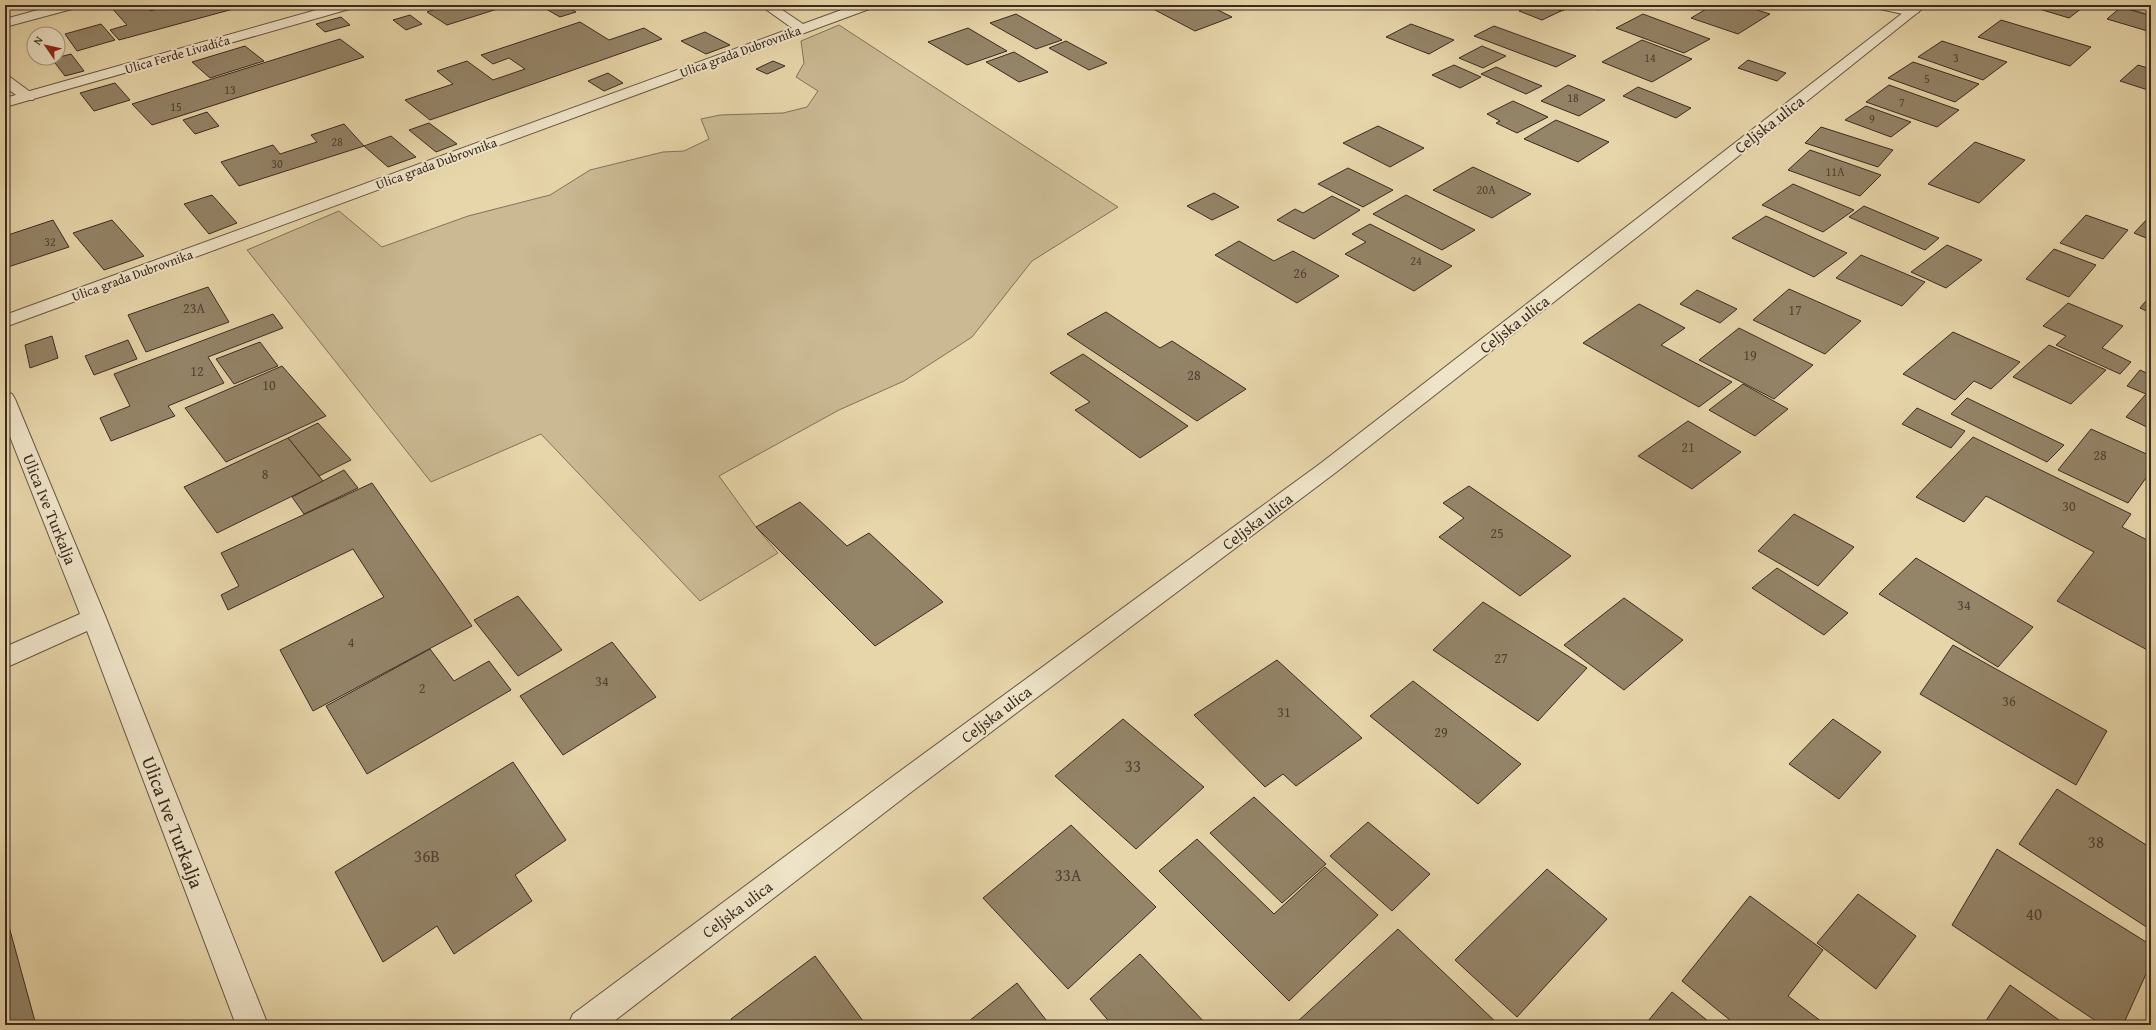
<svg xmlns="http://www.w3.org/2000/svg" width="2156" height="1030" viewBox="0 0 2156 1030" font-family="'Gentium Book Plus',serif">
<rect width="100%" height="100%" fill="#e7d6aa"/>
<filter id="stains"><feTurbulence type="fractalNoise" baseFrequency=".005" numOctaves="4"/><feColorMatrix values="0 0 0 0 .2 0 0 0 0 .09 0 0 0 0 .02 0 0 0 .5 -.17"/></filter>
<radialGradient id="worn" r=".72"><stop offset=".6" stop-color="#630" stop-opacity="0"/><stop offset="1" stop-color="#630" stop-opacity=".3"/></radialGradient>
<!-- green -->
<g fill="#cab993" stroke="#82725a">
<polygon points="2117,5 2151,5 2151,15"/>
<polygon points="839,25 1118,207 1032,261 972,337 904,381 839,410 719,476 756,527 778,553 700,601 541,434 431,482 247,250 339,211 382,247 468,216 550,195 590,170 663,152 684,151 709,139 701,119 720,115 783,113 807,107 818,91 796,77 804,63 801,41"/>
</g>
<!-- building -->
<g fill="#948468" stroke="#3b2b20">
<polygon points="115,5 145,5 150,11 171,5 248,5 119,40 110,30 127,25 110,6"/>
<polygon points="448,5 510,5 447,25 427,12"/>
<polygon points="539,5 565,5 576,12 560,17"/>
<polygon points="1169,5 1208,5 1232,17 1195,31 1155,10"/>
<polygon points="1531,5 1546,5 1561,11 1542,20 1519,11"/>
<polygon points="1547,5 1575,5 1562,11"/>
<polygon points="1584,5 1608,5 1598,10"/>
<polygon points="1681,5 1705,5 1696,10"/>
<polygon points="1713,5 1741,5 1770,14 1738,34 1691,18"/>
<polygon points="2026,5 2086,5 2069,18"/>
<polygon points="2121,7 2151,16 2151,32 2107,19"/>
<polygon points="1016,14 1062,40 1036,49 990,23"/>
<polygon points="1643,14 1710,39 1684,53 1616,28"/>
<polygon points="410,15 422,24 406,30 393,20"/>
<polygon points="341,17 350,25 325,32 316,24"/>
<polygon points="2001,20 2091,47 2070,66 1978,37"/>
<polygon points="580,22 609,40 644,28 662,39 430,120 405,100 453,84 437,71 467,61 493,80 525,69 509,58 493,64 481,55"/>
<polygon points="101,24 115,40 77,51 65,34"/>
<polygon points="1411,24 1454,40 1429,54 1386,37"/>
<polygon points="1494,26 1576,56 1556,67 1474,36"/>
<polygon points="968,28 1007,51 967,65 928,42"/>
<polygon points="705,32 730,45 706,54 681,41"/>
<polygon points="340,39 364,57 152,125 132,104"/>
<polygon points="1642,40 1692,59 1652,82 1602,62"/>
<polygon points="1066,41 1107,63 1089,70 1049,48"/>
<polygon points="1942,41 2007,62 1983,80 1918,57"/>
<polygon points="245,46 264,61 210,78 192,62"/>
<polygon points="1482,46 1506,56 1483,68 1459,58"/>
<polygon points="1014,52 1048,72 1019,82 986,62"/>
<polygon points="71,54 84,71 65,76 52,59"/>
<polygon points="1748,60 1786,73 1777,81 1738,68"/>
<polygon points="773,61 785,66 767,74 756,69"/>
<polygon points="1913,62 1979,84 1955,102 1888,78"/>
<polygon points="1454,65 1481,77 1460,88 1432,75"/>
<polygon points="2138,65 2151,69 2151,91 2120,81"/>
<polygon points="1496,67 1542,86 1526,94 1481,74"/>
<polygon points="608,73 623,83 604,91 588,81"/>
<polygon points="115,83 130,100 94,111 80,93"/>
<polygon points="1568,85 1605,100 1579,116 1541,101"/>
<polygon points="1889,85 1959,110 1937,127 1866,102"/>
<polygon points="1638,87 1691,108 1676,118 1623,96"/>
<polygon points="1513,101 1548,117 1517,133 1496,123 1500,121 1487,114"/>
<polygon points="1866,106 1911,122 1891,137 1845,120"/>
<polygon points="207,112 219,126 195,134 183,120"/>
<polygon points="1556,120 1609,142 1578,162 1524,139"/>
<polygon points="429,123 457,144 436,152 409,130"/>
<polygon points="344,124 364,146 239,186 221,162 273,145 280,154 317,142 311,135"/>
<polygon points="1378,126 1424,148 1390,167 1343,143"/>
<polygon points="1821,127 1893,150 1878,167 1805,143"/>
<polygon points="391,136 416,157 388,167 364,146"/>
<polygon points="1975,142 2025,160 1979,203 1928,184"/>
<polygon points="1810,150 1881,175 1860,196 1788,170"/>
<polygon points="1473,167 1531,194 1492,218 1433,190"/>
<polygon points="1348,168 1393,190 1363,207 1318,184"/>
<polygon points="1793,184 1854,210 1823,232 1762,205"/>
<polygon points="1214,193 1239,207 1212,220 1187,206"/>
<polygon points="212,195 237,223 209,234 184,204"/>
<polygon points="1406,195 1475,230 1442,250 1373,214"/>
<polygon points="1332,196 1360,210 1314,239 1277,220 1295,209 1303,213"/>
<polygon points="1864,206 1939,238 1925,250 1849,217"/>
<polygon points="2086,215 2128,230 2103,259 2060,243"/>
<polygon points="2151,215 2151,240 2134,233"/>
<polygon points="1766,216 1847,253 1814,277 1732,238"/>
<polygon points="53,220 69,247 5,268 5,236"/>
<polygon points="112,220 144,256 104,270 73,233"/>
<polygon points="1370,224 1452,266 1414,291 1345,254 1366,242 1352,234"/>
<polygon points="1239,241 1274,261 1293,251 1339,276 1297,303 1215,255"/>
<polygon points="1947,245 1982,260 1946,288 1911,272"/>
<polygon points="2054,249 2096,265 2069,297 2026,279"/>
<polygon points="1861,255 1925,282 1902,306 1836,278"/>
<polygon points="208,287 229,322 146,352 128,315"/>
<polygon points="1789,289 1861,321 1825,354 1753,320"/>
<polygon points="1697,290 1737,309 1720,323 1680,304"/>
<polygon points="2151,295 2151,313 2140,308"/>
<polygon points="2068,303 2123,326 2102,348 2131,362 2120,374 2056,345 2066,336 2043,326"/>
<polygon points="1639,304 1685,328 1661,345 1732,382 1699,407 1583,343"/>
<polygon points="1106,312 1160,348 1172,341 1246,389 1197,421 1067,334"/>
<polygon points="273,314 283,328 208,357 224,383 168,406 175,416 111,441 100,418 130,406 114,374"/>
<polygon points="1739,328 1813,365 1774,399 1699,360"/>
<polygon points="1953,332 2020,362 1991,389 1974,381 1955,400 1903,374"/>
<polygon points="52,336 58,358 30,368 25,345"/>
<polygon points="128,340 137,359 94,375 85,356"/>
<polygon points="260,342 278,366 234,384 216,359"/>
<polygon points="2049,345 2106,370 2071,404 2013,377"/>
<polygon points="1083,354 1188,426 1140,458 1075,410 1090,402 1050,373"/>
<polygon points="282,366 326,416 226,462 185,408"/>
<polygon points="2140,370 2151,375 2151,429 2126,417 2146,394 2127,386"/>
<polygon points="1743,384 1788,409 1755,436 1709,410"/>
<polygon points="1967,398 2064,445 2047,462 1951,414"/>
<polygon points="1917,408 1965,431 1951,448 1902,424"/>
<polygon points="1688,421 1741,452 1692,489 1638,456"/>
<polygon points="318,423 351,460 319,476 288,438"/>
<polygon points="2091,429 2151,456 2151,471 2128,503 2058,470"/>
<polygon points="1973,437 2131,514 2122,527 2151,542 2151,652 2057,601 2094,552 1986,496 1964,522 1916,497"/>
<polygon points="288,438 323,481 217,533 184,487"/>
<polygon points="344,470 358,488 304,514 292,497"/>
<polygon points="372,483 472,626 313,711 280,650 384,597 353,549 228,610 221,595 239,586 221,553"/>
<polygon points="1469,486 1571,556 1520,596 1439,537 1464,518 1443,503"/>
<polygon points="800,502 847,546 869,533 943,602 875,646 756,527"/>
<polygon points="1794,514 1854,547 1818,586 1758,551"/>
<polygon points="1916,558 2033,627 1998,667 1879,594"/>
<polygon points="1777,568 1848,613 1824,635 1752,588"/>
<polygon points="518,596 562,650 518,676 474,620"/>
<polygon points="1624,598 1683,640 1624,690 1564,645"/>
<polygon points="1483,602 1587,668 1538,721 1433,650"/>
<polygon points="612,642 656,697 563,755 520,696"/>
<polygon points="1953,645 2107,731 2076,785 1920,694"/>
<polygon points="430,649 454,681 489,661 511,690 367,774 326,706"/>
<polygon points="1277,660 1362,738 1296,786 1283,774 1265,787 1194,715"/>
<polygon points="1413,681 1521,764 1478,804 1370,716"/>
<polygon points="1123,719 1204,787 1136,849 1055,776"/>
<polygon points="1833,719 1881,752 1839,799 1789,764"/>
<polygon points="513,762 566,840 515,875 532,901 454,954 437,926 383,962 335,872"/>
<polygon points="2057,789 2151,848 2151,930 2019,844"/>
<polygon points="1254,797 1326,864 1282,903 1210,833"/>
<polygon points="1368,822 1430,874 1392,911 1330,856"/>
<polygon points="1071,825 1156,907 1068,989 983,898"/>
<polygon points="1197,839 1274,914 1325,867 1378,915 1289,1001 1159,871"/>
<polygon points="1997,849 2151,945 2151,963 2123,1025 2102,1025 1952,925"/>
<polygon points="1547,869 1607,919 1517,1017 1455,960"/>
<polygon points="1858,894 1916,936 1876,989 1817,943"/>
<polygon points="1750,896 1823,950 1788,996 1826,1025 1736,1025 1682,981"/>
<polygon points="5,912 36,1025 5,1025"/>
<polygon points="1398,929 1499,1025 1298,1025 1296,1023"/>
<polygon points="1140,954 1207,1025 1112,1025 1090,999"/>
<polygon points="815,956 866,1025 734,1025 731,1019"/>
<polygon points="1017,983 1050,1025 964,1025"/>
<polygon points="2010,985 2066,1025 1983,1025"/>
<polygon points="1672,992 1713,1025 1653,1025 1648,1021"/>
</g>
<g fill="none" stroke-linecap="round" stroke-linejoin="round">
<defs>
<g id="service">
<polygon points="56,5 77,5 76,8 5,27 5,19"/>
<polygon points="1874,5 1898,5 1917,9 1919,12 1912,16 1875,8"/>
<polygon points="5,76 10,77 33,94 35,97 33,100 23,100 5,87"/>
</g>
<g id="minor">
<polygon points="334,5 354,5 353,8 5,107 5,98"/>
<polygon points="760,5 775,5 803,24 855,5 873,5 872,8 807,32 5,327 5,315 792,28"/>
<polygon points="1913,5 1927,5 1646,230 1335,473 910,793 609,1025 568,1025 573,1014 892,777 1321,463"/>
<polygon points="5,392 12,394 15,399 106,618 268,1025 236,1025 87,631 5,668 5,647 80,614 5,424"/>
</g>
</defs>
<!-- service casing -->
<use href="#service" stroke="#665642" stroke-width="2"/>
<!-- minor casing -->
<use href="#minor" stroke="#665642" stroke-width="2"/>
<!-- service -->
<use href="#service" fill="#efe4c8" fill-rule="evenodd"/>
<!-- minor -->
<use href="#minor" fill="#efe4c8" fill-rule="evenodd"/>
</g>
<g text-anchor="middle" stroke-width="4" stroke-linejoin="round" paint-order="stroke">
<!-- far-number labels -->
<g font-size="12" fill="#514132">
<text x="1650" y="62">14</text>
<text x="1956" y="62">3</text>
<text x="1927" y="83">5</text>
<text x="230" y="94">13</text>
<text x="1573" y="102">18</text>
<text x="1902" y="107">7</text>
<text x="176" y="111">15</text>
<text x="1872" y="123">9</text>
<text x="337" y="146">28</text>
<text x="277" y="168">30</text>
<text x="1835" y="176">11A</text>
<text x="1486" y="194">20A</text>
<text x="50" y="246">32</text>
<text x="1416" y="265">24</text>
</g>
<!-- far-street labels -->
<g font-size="13" fill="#3b2b20" stroke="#efe4c8">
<text transform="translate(740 51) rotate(-20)" y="5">Ulica grada Dubrovnika</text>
<text transform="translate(177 54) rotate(-16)" y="5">Ulica Ferde Livadića</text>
<text transform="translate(436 163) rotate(-20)" y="5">Ulica grada Dubrovnika</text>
<text transform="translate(132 275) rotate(-20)" y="5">Ulica grada Dubrovnika</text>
</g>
<!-- number labels -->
<g font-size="14" fill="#514132">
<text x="1300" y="278">26</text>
<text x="194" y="313">23A</text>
<text x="1795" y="315">17</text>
<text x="1750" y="360">19</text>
<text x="197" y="376">12</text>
<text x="1194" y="380">28</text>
<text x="269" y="390">10</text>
<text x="1688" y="452">21</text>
<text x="2100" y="460">28</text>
<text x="265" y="479">8</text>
<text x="2069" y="511">30</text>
<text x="1497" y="538">25</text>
<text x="1964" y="610">34</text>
<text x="351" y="647">4</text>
<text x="1501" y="663">27</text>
<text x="602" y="686">34</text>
<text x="422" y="693">2</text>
<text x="2009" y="706">36</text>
<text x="1284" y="717">31</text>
<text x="1441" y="737">29</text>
</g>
<!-- street labels -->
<g font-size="16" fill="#3b2b20" stroke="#efe4c8">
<text transform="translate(1769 124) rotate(-38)" y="6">Celjska ulica</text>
<text transform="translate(1514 324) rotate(-38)" y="6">Celjska ulica</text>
<text transform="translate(50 509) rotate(68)" y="6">Ulica Ive Turkalja</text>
<text transform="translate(1257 521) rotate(-37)" y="6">Celjska ulica</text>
<text transform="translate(996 714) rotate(-37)" y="6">Celjska ulica</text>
<text transform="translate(737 909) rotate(-37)" y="6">Celjska ulica</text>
</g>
<!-- near-number labels -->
<g font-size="17" fill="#514132">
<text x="1133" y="772">33</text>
<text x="2096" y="848">38</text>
<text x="427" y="862">36B</text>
<text x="1068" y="881">33A</text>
<text x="2034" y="920">40</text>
</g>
<!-- near-street labels -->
<g font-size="19" fill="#3b2b20" stroke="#efe4c8">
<text transform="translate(173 822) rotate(69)" y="7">Ulica Ive Turkalja</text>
</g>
</g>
<!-- margin -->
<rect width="2156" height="1030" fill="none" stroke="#e7d6aa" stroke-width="20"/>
<rect x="6" y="6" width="2144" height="1018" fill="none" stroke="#3b2b20" stroke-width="2"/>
<rect x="10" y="10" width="2136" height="1010" fill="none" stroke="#3b2b20"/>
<!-- north arrow -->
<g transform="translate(46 46) rotate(304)"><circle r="19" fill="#efe4c8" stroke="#a79a85"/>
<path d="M0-3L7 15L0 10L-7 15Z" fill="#8f2418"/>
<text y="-6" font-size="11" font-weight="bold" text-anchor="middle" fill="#3b2b20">N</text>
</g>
<rect width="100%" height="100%" filter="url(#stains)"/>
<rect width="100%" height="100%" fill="url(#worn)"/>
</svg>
